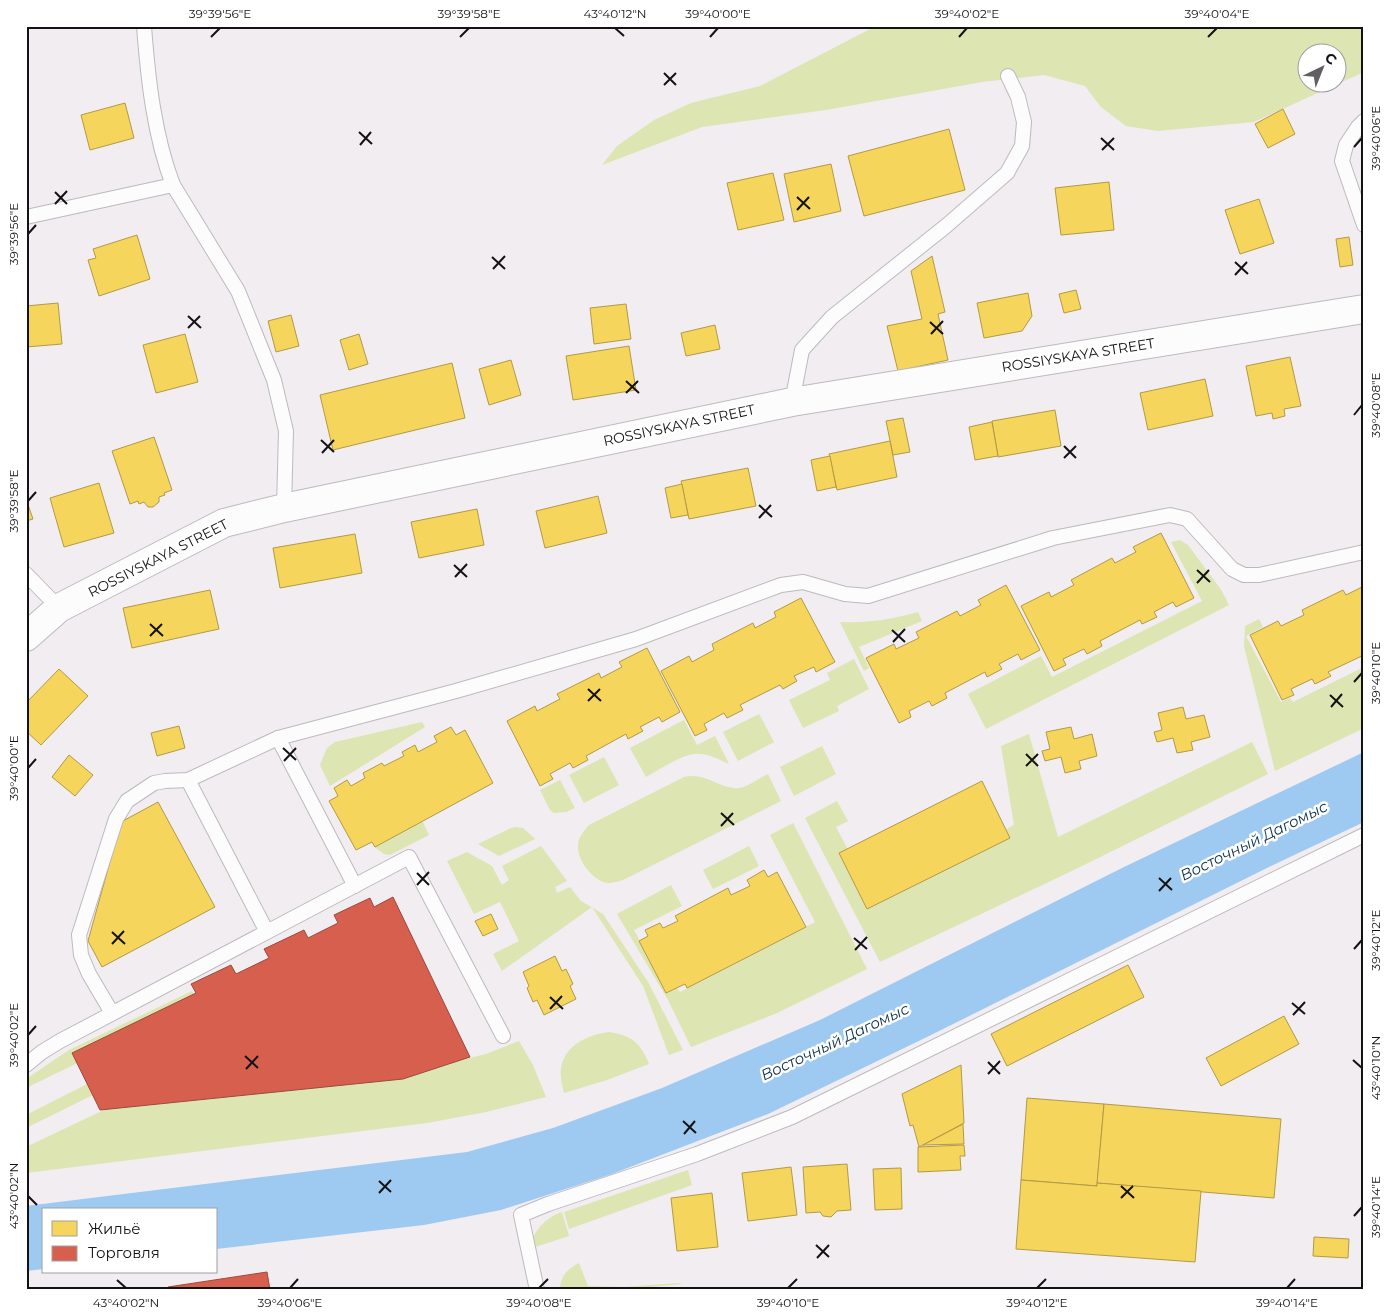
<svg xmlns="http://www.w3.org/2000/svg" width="1390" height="1316" viewBox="0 0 1390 1316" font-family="Montserrat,sans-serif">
<rect width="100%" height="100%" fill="#f1edf1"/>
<!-- green -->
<g fill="#dde5b3" fill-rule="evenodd">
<path d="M 876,26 L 1364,26 L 1364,72 L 1254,122 L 1158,131 L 1126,126 L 1101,107 L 1085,86 L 1044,75 L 982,82 L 826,110 L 702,127 L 602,165 L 617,146 L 654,120 L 691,103 L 760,86 ZM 1308,52 L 1338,52 L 1338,82 L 1308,82 Z"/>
<polygon points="1180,540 1188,545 1222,591 1229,605 986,729 968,694 1041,656 1052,677 1202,601 1171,542"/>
<path d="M 918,612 L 922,621 L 859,647 L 869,668 L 864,671 L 840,622 C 870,623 889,620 918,612 Z"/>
<polygon points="1259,619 1263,627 1246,636 1281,702 1290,698 1293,702 1364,667 1364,728 1275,771 1244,646 1245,626"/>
<polygon points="854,659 869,689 837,706 839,711 803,728 789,700 830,680 827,673"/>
<polygon points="759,714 774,742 738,761 723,732"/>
<path d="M 684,720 L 697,745 L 715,736 L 729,764 C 720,760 709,754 700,754 C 685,752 659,770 646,777 L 630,748 Z"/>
<polygon points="422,722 425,727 330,786 320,765 327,748 335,742"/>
<polygon points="1029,734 1058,837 1252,742 1268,774 1078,868 880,962 805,818 837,801 848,821 836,827 874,899 1014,825 1001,746"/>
<polygon points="822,746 836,774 794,796 780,767"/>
<polygon points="604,757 619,785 584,803 569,775"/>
<path d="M 768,774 L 781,801 L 623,880 C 619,881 612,883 608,883 C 593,881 577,860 578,846 C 578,837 584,831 589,825 L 684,777 C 707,772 720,790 739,788 C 748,787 759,778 768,774 Z"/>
<polygon points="560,780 575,808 566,812 554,813 550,810 540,790"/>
<polygon points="422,820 429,835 390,855 384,854 373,846"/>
<polygon points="793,823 867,969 777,1013 691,1047 668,1000 617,914 671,885 682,906 634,930 668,992 677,988 680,992 815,922 770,835"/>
<polygon points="516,827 523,828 535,839 499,856 478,844 511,828"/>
<polygon points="541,846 567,881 555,887 557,893 570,887 581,901 603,914 648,982 683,1050 669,1055 643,986 592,907 502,971 493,954 519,941 500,902 474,914 447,861 467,852 492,866 502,885 509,880 502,866"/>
<polygon points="749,846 759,866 713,889 703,870"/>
<polygon points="192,991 199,1004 26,1088 26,1079 69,1050"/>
<path d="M 609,1032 C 632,1036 640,1042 649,1064 L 607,1080 L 564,1093 C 563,1088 561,1083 561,1078 C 558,1049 584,1035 609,1032 Z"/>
<polygon points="519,1041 533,1065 546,1097 486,1112 427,1123 26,1173 26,1147 110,1107 431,1067 486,1054"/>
<polygon points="87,1084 93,1095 26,1128 26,1115"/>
<polygon points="688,1170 692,1185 569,1229 564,1212"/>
<path d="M 562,1212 L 569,1236 L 529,1249 C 533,1231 545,1218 562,1212 Z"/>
<path d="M 579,1263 L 588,1286 L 624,1287 L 678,1283 L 682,1284 L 621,1290 L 560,1290 C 560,1277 567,1269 579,1263 Z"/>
</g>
<!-- water -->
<polygon fill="#9ecaf1" points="1364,752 1364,822 1269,867 929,1036 768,1114 612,1174 501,1210 424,1225 216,1249 216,1210 44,1210 44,1269 26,1271 26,1206 467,1152 553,1128 662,1088 820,1020 1122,868"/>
<!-- homes -->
<g fill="#f6d55c" stroke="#b29a46">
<polygon points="125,103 134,138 90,150 81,115"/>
<polygon points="1283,109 1295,134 1268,148 1255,124"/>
<polygon points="949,129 965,190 864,216 848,156"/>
<polygon points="831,164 841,211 794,222 784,174"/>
<polygon points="773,173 784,220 738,230 727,183"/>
<polygon points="1109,182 1114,230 1061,235 1055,188"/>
<polygon points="1259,199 1274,243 1240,254 1225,210"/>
<polygon points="137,235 150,279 99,296 88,260 96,258 93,249"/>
<polygon points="1349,237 1353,265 1340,267 1336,239"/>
<polygon points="932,256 945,312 938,314 948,360 898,371 887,326 922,319 911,271"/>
<polygon points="1076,290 1081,309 1064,313 1059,294"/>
<polygon points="1028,293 1032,316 1022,331 984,338 977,303"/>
<polygon points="58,303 62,344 26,347 26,306"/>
<polygon points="626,304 631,339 594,344 590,308"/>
<polygon points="291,315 299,346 276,352 268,321"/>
<polygon points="715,325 720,349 686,356 681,333"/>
<polygon points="185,334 198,382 156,393 143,345"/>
<polygon points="359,334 368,364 349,370 340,340"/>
<polygon points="629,346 636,390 573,400 566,356"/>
<polygon points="1290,357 1301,406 1284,409 1285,416 1273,419 1272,413 1256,416 1246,366"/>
<polygon points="511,360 521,395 489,405 479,369"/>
<polygon points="452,363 465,418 333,450 320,395"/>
<polygon points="1205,379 1213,416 1148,430 1140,393"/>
<polygon points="1055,410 1061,446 998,457 992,421"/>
<polygon points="903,418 910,452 893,455 886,421"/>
<polygon points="992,422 998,456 975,460 969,427"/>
<polygon points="154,437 172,490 164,493 165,495 159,497 159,502 153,507 148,507 144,502 139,504 138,501 130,504 112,451"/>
<polygon points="890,441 897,477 837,490 829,454"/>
<polygon points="830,456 836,487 817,491 811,460"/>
<polygon points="748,468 756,506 689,519 681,481"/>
<polygon points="99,483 114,533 64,547 50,498"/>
<polygon points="682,484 688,515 671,518 665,488"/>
<polygon points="598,496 607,533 545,548 536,511"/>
<polygon points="26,499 33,519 26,521"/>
<polygon points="477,509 484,545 419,558 411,522"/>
<polygon points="1161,533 1194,598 1176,607 1173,602 1154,612 1157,617 1142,624 1140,620 1100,641 1102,646 1087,654 1084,649 1063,659 1066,665 1054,671 1021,606 1049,592 1051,597 1074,585 1071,580 1112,558 1115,563 1136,552 1133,547"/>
<polygon points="355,534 362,573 280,588 273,548"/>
<polygon points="1006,585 1040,650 1021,660 1018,654 999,664 1002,669 987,677 985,672 945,693 947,698 932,706 929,701 909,711 911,717 899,723 866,658 894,644 896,649 919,638 916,632 957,611 960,616 981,605 978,600"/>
<polygon points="1364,586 1364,655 1328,672 1331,676 1315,684 1312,679 1291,689 1294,695 1282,700 1250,635 1278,621 1281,626 1304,615 1302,610 1343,590 1346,595"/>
<polygon points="210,590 219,629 132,648 123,608"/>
<polygon points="801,598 835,662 816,672 814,667 794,676 797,681 783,689 780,685 740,705 743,710 727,718 724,713 704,724 707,730 695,736 661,671 689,656 692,662 714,650 712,644 753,623 755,628 776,617 774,612"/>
<polygon points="647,648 680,712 662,722 659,717 640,727 643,731 628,739 626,734 586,756 588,760 573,768 570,763 550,774 553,779 540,786 507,721 535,706 537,711 560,699 557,694 599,673 601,678 622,667 619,662"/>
<polygon points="59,669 88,696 41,745 26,731 26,703"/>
<polygon points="1183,707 1186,719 1204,715 1210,737 1191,742 1193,750 1177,753 1173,738 1157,742 1154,732 1162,730 1158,713"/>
<polygon points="179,726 185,748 157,756 151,733"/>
<polygon points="451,727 456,735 465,730 493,783 375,847 372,842 356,850 329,801 338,796 334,788 347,780 351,786 365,778 363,773 382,763 384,766 404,756 402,752 415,745 418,752 437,742 434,736"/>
<polygon points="1071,727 1074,739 1092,734 1097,756 1079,761 1081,769 1065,773 1061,757 1045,761 1042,751 1050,749 1046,732"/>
<polygon points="69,755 93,775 75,796 52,777"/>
<polygon points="982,781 1010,838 867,909 839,853"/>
<polygon points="158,802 215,907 102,967 88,941 121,822"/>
<polygon points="764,870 768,877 777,872 806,927 687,988 685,984 666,993 639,941 648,936 645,930 660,923 663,928 678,921 675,916 728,888 731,895 750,886 747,880"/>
<polygon points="491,914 498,929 483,936 475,921"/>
<polygon points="555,956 562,971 566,969 573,984 570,986 576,999 544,1015 537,1000 533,1002 527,988 529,986 523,972"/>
<polygon points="1128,965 1144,997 1007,1066 991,1034"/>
<polygon points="1284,1016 1299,1044 1221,1086 1206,1058"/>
<polygon points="961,1065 964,1123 919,1147 913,1125 910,1126 902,1094"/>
<polygon points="1027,1098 1104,1104 1097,1186 1021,1180"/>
<polygon points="1104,1104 1281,1119 1274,1198 1097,1183"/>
<polygon points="963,1124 964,1144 923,1145"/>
<polygon points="964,1145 965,1156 960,1156 961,1170 918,1172 918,1147"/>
<polygon points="847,1164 851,1210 837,1211 831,1217 823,1216 820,1212 806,1213 803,1167"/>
<polygon points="791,1167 797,1215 748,1221 742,1173"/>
<polygon points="901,1168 902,1209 875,1210 873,1169"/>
<polygon points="1021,1180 1097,1186 1097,1183 1201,1191 1195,1262 1016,1249"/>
<polygon points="712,1193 718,1247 677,1251 671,1198"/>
<polygon points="1314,1237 1349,1239 1348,1258 1313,1256"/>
</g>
<!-- shops -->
<g fill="#d6604d" stroke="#9c493c">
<polygon points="393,897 470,1057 403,1079 100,1110 72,1053 196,993 191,984 231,965 236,974 269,958 264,949 304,930 308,938 338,923 334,915 370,898 374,907"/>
<polygon points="267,1272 270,1290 168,1290 168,1287"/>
</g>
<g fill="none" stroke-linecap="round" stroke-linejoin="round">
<defs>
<g id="service">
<path d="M 144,26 C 148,79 154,135 173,185"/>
<polyline points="1364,121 1358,127 1346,145 1342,161 1364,225"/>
<polyline points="26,217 173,185 238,291 274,380 286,431 284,508"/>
<polyline points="792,402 802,350 832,317 946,226 1007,173 1022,146 1024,122 1018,97 1008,76"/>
<polyline points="26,574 59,608"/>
<polyline points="278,738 355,886"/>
<polyline points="188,780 267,932"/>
<polyline points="112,1013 89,974 81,955 79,935 116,819 127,801 154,783 165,781 188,780 278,738 456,691 636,639 781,585 803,582 845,594 868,596 1053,538 1170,515 1187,519 1232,569 1244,575 1259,575 1364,552"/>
<polyline points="26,1065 42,1052 60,1041 409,857 503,1036"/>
<polyline points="537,1290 521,1215 548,1204 697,1154 792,1117 1364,835"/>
</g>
<polyline id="minor" points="26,637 59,608 224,523 284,508 792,402 1364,309"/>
</defs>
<!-- service casing -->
<use href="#service" stroke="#bdbabd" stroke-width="16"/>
<!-- minor casing -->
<use href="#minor" stroke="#bdbabd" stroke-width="30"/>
<!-- service -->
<use href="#service" stroke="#fdfcfd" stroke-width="14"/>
<!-- minor -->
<use href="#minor" stroke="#fdfcfd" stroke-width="28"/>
</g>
<!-- ticks -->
<path fill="none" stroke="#141214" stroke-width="2" d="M 615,28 L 624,36M 211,37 L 220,28M 460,37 L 469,28M 710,37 L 718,28M 959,37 L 967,28M 1208,37 L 1217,28M 664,73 L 676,85M 664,85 L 676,73M 359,132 L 372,144M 1101,138 L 1114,150M 360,145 L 371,132M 1354,147 L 1362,138M 1102,150 L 1114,138M 55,192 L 67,204M 797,197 L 810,209M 55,204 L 67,191M 797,210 L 809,197M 28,234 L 36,225M 492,257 L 505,269M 1235,262 L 1248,274M 493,269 L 505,256M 1235,275 L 1247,262M 188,316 L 201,328M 930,322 L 943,334M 188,328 L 200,316M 931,334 L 943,321M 626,381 L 639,393M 626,393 L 638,381M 1354,415 L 1362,405M 321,440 L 334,452M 1064,446 L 1076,458M 322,453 L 334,440M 1064,458 L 1076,446M 28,501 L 36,492M 759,505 L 772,517M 759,518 L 771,505M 454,565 L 467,577M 1197,570 L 1210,582M 455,577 L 467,564M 1197,583 L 1209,570M 150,624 L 163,636M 892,630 L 905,642M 150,636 L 162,624M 893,642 L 905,629M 1354,682 L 1362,673M 588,689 L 601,701M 1330,695 L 1343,707M 588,701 L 600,689M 1331,707 L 1342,694M 283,748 L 296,760M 1026,754 L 1038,766M 284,761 L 296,748M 1026,766 L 1038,754M 28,768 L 36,759M 721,813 L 734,825M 721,826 L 733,813M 417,873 L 429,885M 1159,878 L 1172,890M 417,885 L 429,872M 1159,891 L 1171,878M 112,932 L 125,944M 854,938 L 867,949M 112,944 L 124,931M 1354,949 L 1362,940M 855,950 L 867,937M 550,997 L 563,1009M 1292,1003 L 1305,1014M 550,1009 L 562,996M 1293,1015 L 1305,1002M 28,1035 L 36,1026M 245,1056 L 258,1068M 1353,1060 L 1362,1068M 988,1062 L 1000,1074M 246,1069 L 258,1056M 988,1074 L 1000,1061M 683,1121 L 696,1133M 684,1134 L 695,1121M 379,1181 L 391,1192M 1121,1186 L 1134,1198M 379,1193 L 391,1180M 28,1196 L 37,1205M 1121,1198 L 1133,1186M 1354,1216 L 1362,1207M 816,1245 L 829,1257M 817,1258 L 829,1245M 117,1280 L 126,1288M 290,1288 L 298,1279M 539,1288 L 548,1279M 788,1288 L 797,1279M 1037,1288 L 1046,1279M 1287,1288 L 1295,1279"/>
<g text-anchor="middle" stroke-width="5" stroke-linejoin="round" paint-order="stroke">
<!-- street labels -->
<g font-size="14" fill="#141214" stroke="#fff">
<text transform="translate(1078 355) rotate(-9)" y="5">ROSSIYSKAYA STREET</text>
<text transform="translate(679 425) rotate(-12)" y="5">ROSSIYSKAYA STREET</text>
<text transform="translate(158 558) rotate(-27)" y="5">ROSSIYSKAYA STREET</text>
</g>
<!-- water labels -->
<g font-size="15" font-style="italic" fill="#0a2e49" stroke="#fff">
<text transform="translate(1254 841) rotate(-26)" y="5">Восточный Дагомыс</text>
<text transform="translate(835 1042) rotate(-25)" y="5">Восточный Дагомыс</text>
</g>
</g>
<!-- border -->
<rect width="1390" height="1316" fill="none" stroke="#ffffff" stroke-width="55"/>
<!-- legend -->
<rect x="42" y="1208" width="175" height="65" fill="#ffffff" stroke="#a1a0a1"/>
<rect x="52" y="1221" width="25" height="15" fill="#f6d55c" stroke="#a1a0a1"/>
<text x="88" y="1234" font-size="15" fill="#141214">Жильё</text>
<rect x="52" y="1246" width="25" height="15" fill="#d6604d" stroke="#a1a0a1"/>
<text x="88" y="1258" font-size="15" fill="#141214">Торговля</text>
<!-- north arrow -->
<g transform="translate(1322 68) rotate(43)"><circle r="24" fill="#ffffff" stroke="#a1a0a1"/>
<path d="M0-4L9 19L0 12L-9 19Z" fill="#615f61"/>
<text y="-8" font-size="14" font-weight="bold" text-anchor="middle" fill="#141214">С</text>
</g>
<rect x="28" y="28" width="1334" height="1260" fill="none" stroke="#141214" stroke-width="2"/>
<g font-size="12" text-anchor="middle" fill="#141214">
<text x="220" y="18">39°39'56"E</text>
<text x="469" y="18">39°39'58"E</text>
<text x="615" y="18">43°40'12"N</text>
<text x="718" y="18">39°40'00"E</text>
<text x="967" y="18">39°40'02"E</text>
<text x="1217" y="18">39°40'04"E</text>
<text transform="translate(1376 138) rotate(-90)" y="4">39°40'06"E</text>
<text transform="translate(14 234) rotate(-90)" y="4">39°39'56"E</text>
<text transform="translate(1376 405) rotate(-90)" y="4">39°40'08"E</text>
<text transform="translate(14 501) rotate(-90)" y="4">39°39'58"E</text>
<text transform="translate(1376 673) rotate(-90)" y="4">39°40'10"E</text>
<text transform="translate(14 768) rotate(-90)" y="4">39°40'00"E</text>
<text transform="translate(1376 940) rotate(-90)" y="4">39°40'12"E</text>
<text transform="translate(14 1035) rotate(-90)" y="4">39°40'02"E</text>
<text transform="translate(1376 1068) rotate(-90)" y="4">43°40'10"N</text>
<text transform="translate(14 1196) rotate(-90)" y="4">43°40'02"N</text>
<text transform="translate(1376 1207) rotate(-90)" y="4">39°40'14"E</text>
<text x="126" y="1307">43°40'02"N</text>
<text x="290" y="1307">39°40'06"E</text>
<text x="539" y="1307">39°40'08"E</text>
<text x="788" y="1307">39°40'10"E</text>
<text x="1037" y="1307">39°40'12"E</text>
<text x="1287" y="1307">39°40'14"E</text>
</g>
</svg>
